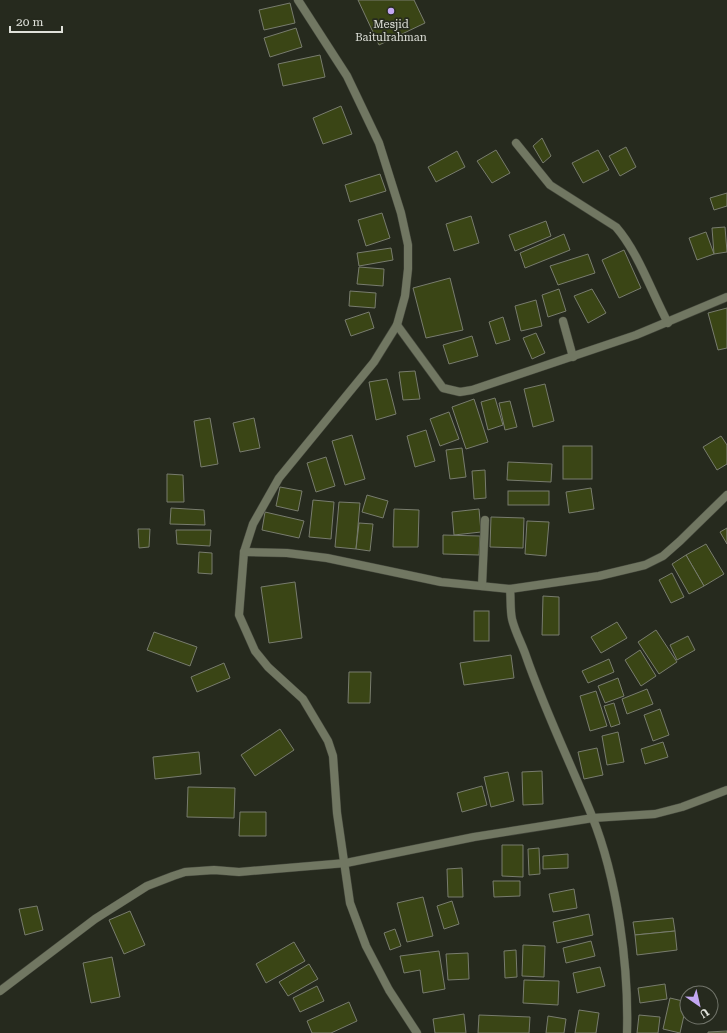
<svg xmlns="http://www.w3.org/2000/svg" width="727" height="1033" viewBox="0 0 727 1033" font-family="'Roboto Serif',serif">
<rect width="100%" height="100%" fill="#262a1e"/>
<!-- building -->
<g fill="#3a4515" stroke="#787c6e">
<polygon points="358,0 414,0 425,23 379,45"/>
<polygon points="290,3 295,23 264,30 259,10"/>
<polygon points="296,28 302,47 270,57 264,38"/>
<polygon points="320,55 325,77 283,86 278,64"/>
<polygon points="341,106 352,134 323,144 313,118"/>
<polygon points="542,138 551,156 543,163 533,146"/>
<polygon points="626,147 636,167 620,176 609,156"/>
<polygon points="496,150 510,173 492,183 477,161"/>
<polygon points="598,150 609,170 583,183 572,163"/>
<polygon points="457,151 465,167 436,182 428,167"/>
<polygon points="380,174 386,191 350,202 345,185"/>
<polygon points="727,193 727,206 714,210 710,198"/>
<polygon points="382,213 390,238 366,246 358,220"/>
<polygon points="471,216 479,243 454,251 446,224"/>
<polygon points="546,221 551,236 515,251 509,235"/>
<polygon points="725,227 727,252 714,254 712,228"/>
<polygon points="706,232 714,254 697,260 689,238"/>
<polygon points="564,234 570,250 525,268 520,253"/>
<polygon points="391,248 393,260 359,266 357,253"/>
<polygon points="624,250 641,288 619,298 602,260"/>
<polygon points="588,254 595,273 558,285 550,266"/>
<polygon points="359,267 384,269 383,286 357,284"/>
<polygon points="450,278 463,330 426,338 413,288"/>
<polygon points="559,289 566,311 548,317 542,295"/>
<polygon points="592,289 606,313 588,323 574,296"/>
<polygon points="350,291 376,293 375,308 349,306"/>
<polygon points="536,300 542,326 521,331 515,306"/>
<polygon points="727,308 727,348 718,350 708,313"/>
<polygon points="369,312 374,328 351,336 345,320"/>
<polygon points="503,317 510,340 496,344 489,322"/>
<polygon points="536,333 545,353 532,359 523,338"/>
<polygon points="472,336 478,356 449,364 443,345"/>
<polygon points="415,371 420,399 403,400 399,372"/>
<polygon points="387,379 396,414 376,420 369,382"/>
<polygon points="545,384 554,421 533,427 524,389"/>
<polygon points="495,398 503,425 488,430 481,402"/>
<polygon points="474,399 488,442 466,449 452,407"/>
<polygon points="510,401 517,427 505,430 499,403"/>
<polygon points="449,412 459,439 440,446 430,419"/>
<polygon points="210,418 218,464 201,467 194,421"/>
<polygon points="254,418 260,448 240,452 233,423"/>
<polygon points="426,430 435,461 415,467 407,436"/>
<polygon points="352,435 365,479 345,485 332,441"/>
<polygon points="721,436 727,445 727,464 717,470 703,447"/>
<rect x="563" y="446" width="29" height="33"/>
<polygon points="462,448 466,477 450,479 446,450"/>
<polygon points="326,457 335,486 316,492 307,463"/>
<polygon points="508,462 552,464 551,482 507,480"/>
<polygon points="485,470 486,498 474,499 472,471"/>
<polygon points="167,474 183,475 184,502 167,502"/>
<polygon points="280,487 302,491 298,511 276,506"/>
<polygon points="591,488 594,509 569,513 566,492"/>
<rect x="508" y="491" width="41" height="14"/>
<polygon points="367,495 388,501 383,518 362,512"/>
<polygon points="313,500 334,502 331,539 309,537"/>
<polygon points="339,502 360,503 356,549 335,547"/>
<polygon points="171,508 204,510 205,525 170,524"/>
<polygon points="394,509 419,510 418,547 393,547"/>
<polygon points="479,509 481,532 454,535 452,512"/>
<polygon points="265,512 304,521 299,538 262,530"/>
<polygon points="491,517 524,518 523,548 490,547"/>
<polygon points="527,521 549,522 546,556 525,554"/>
<polygon points="359,523 373,524 370,551 356,549"/>
<polygon points="727,528 727,544 720,532"/>
<polygon points="138,529 150,529 149,547 139,548"/>
<polygon points="176,530 211,530 210,546 177,544"/>
<polygon points="443,535 480,536 479,555 443,554"/>
<polygon points="706,544 724,574 704,586 686,555"/>
<polygon points="199,552 212,553 212,574 198,573"/>
<polygon points="686,555 704,586 689,594 672,564"/>
<polygon points="672,573 684,597 671,603 659,580"/>
<polygon points="295,582 302,638 269,643 261,587"/>
<polygon points="543,596 559,597 559,635 542,635"/>
<rect x="474" y="611" width="15" height="30"/>
<polygon points="617,622 627,638 601,653 591,637"/>
<polygon points="656,630 677,662 659,674 638,642"/>
<polygon points="154,632 197,647 190,666 147,650"/>
<polygon points="688,636 695,650 677,660 670,645"/>
<polygon points="640,650 656,676 641,686 625,660"/>
<polygon points="511,655 514,678 464,685 460,663"/>
<polygon points="609,659 614,672 588,683 582,671"/>
<polygon points="224,663 230,678 197,692 191,677"/>
<polygon points="349,672 371,672 370,703 348,703"/>
<polygon points="618,678 624,696 605,703 598,686"/>
<polygon points="647,689 653,704 627,714 622,699"/>
<polygon points="596,691 607,726 590,731 580,696"/>
<polygon points="614,703 620,724 611,727 604,706"/>
<polygon points="660,709 669,735 653,741 644,715"/>
<polygon points="280,729 294,750 255,776 241,755"/>
<polygon points="618,732 624,762 607,765 602,736"/>
<polygon points="663,742 668,757 645,764 641,749"/>
<polygon points="597,748 603,775 584,779 578,752"/>
<polygon points="199,752 201,774 155,779 153,757"/>
<polygon points="542,771 543,804 523,805 522,772"/>
<polygon points="508,772 514,801 491,807 484,777"/>
<polygon points="482,786 487,805 462,812 457,793"/>
<polygon points="188,787 235,788 234,818 187,817"/>
<polygon points="240,812 266,812 266,836 239,836"/>
<polygon points="502,845 523,845 523,877 502,876"/>
<polygon points="539,848 540,874 529,875 528,849"/>
<polygon points="568,854 568,868 543,869 543,856"/>
<polygon points="462,868 463,897 448,897 447,869"/>
<polygon points="493,881 520,881 520,896 494,897"/>
<polygon points="574,889 577,908 553,912 549,894"/>
<polygon points="423,897 433,936 407,942 397,903"/>
<polygon points="452,901 459,924 444,929 437,906"/>
<polygon points="37,906 43,930 25,935 19,909"/>
<polygon points="130,911 145,945 124,954 109,920"/>
<polygon points="589,914 593,935 557,943 553,922"/>
<polygon points="673,918 675,931 635,935 633,922"/>
<polygon points="395,929 401,946 390,950 384,933"/>
<polygon points="675,931 677,950 637,955 635,935"/>
<polygon points="591,941 595,956 566,963 563,948"/>
<polygon points="294,942 305,961 266,983 256,964"/>
<polygon points="523,945 545,946 544,977 522,976"/>
<polygon points="516,950 517,977 505,978 504,951"/>
<polygon points="439,951 445,989 423,993 420,970 404,973 400,956"/>
<polygon points="468,953 469,979 448,980 446,954"/>
<polygon points="112,957 120,997 91,1003 83,963"/>
<polygon points="309,964 318,979 288,996 279,982"/>
<polygon points="600,967 605,986 577,993 573,973"/>
<polygon points="524,980 559,981 558,1005 523,1003"/>
<polygon points="665,984 667,999 640,1003 638,988"/>
<polygon points="317,986 324,1001 300,1012 293,998"/>
<polygon points="670,998 687,1002 680,1033 663,1029"/>
<polygon points="349,1002 357,1021 331,1033 312,1033 307,1021"/>
<polygon points="579,1010 599,1013 596,1033 575,1033"/>
<polygon points="464,1014 466,1033 435,1033 433,1019"/>
<polygon points="479,1015 530,1017 529,1033 478,1033"/>
<polygon points="639,1015 660,1017 658,1033 637,1033"/>
<polygon points="548,1016 566,1019 564,1033 546,1033"/>
<polygon points="727,1031 727,1033 708,1033 708,1032"/>
</g>
<g fill="none" stroke-linecap="round" stroke-linejoin="round">
<defs>
<g id="street">
<polyline points="298,0 347,76 379,143 401,213 408,245 408,269 405,296 397,325 374,362 279,478 253,524 244,552 239,615 255,651 268,667 303,699 328,741 333,756 337,813 350,903 366,946 389,990 417,1033"/>
<path d="M 516,143 L 550,185 L 616,227 C 638,252 652,293 668,323"/>
<polyline points="563,321 573,357"/>
<polyline points="397,325 443,388 460,392 472,390 636,335 727,297"/>
<polyline points="244,552 287,553 327,558 441,582 510,589 599,576 645,565 663,556 680,541 727,495"/>
<polyline points="482,586 485,520"/>
<path d="M 510,589 C 511,599 510,610 512,619 C 515,632 522,644 526,656 C 545,711 570,762 592,816 C 617,878 629,966 627,1033"/>
<polyline points="0,991 95,919 147,886 173,876 185,872 214,870 239,872 346,863 474,837 593,818 655,814 682,807 727,790"/>
</g>
</defs>
<!-- street casing -->
<use href="#street" stroke="#44473c" stroke-width="9"/>
<!-- street -->
<use href="#street" stroke="#717762" stroke-width="8"/>
</g>
<!-- markers -->
<circle fill="#c3a7f2" stroke="#262a1e" stroke-width="1.5" cx="391" cy="11" r="4"/>
<g text-anchor="middle" stroke-width="3.5" stroke-linejoin="round" paint-order="stroke">
<!-- poi labels -->
<g font-size="11" fill="#dfe1da" stroke="#262a1e">
<text x="391" y="28">Mesjid<tspan x="391" dy="13">Baitulrahman</tspan></text>
</g>
</g>
<!-- north arrow -->
<g transform="translate(699 1005) rotate(146)"><circle r="19" fill="#262a1e" stroke="#707369"/>
<path d="M0-3L7 15L0 10L-7 15Z" fill="#c3a7f2"/>
<text y="-6" font-size="11" font-weight="bold" text-anchor="middle" fill="#dfe1da">U</text>
</g>
<!-- scale -->
<path d="M10 26v6h52v-6" fill="none" stroke="#dfe1da" stroke-width="2"/>
<text x="16" y="26" font-size="12" fill="#dfe1da" stroke="#262a1e" stroke-width="3" paint-order="stroke">20 m</text>
</svg>
